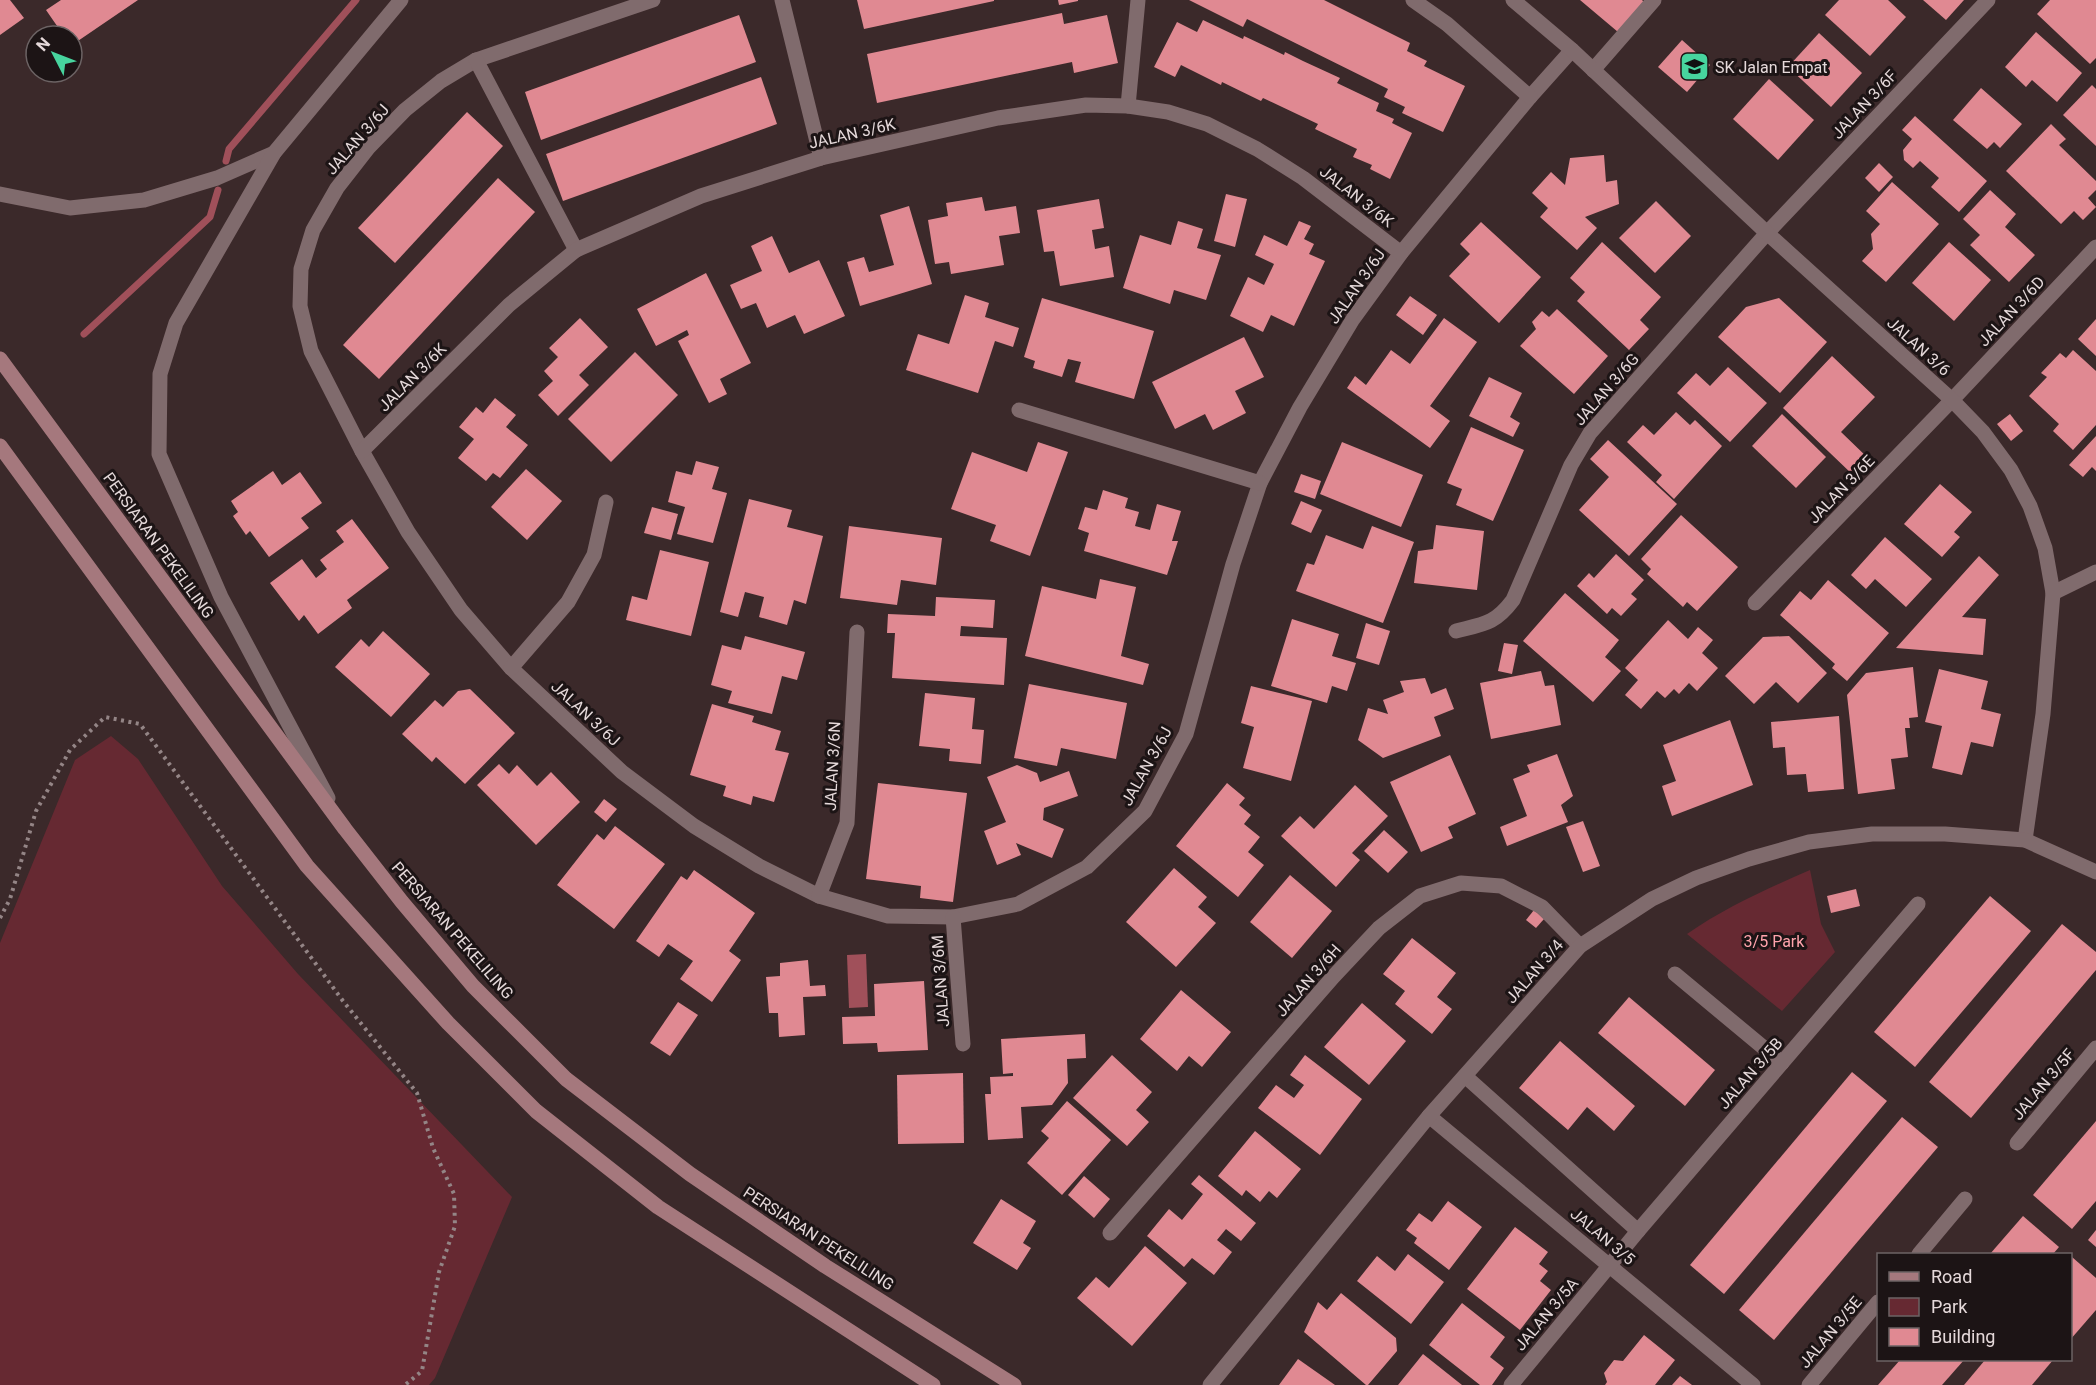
<svg xmlns="http://www.w3.org/2000/svg" width="2096" height="1385" viewBox="0 0 2096 1385" font-family="Roboto,sans-serif">
<rect width="100%" height="100%" fill="#3b292a"/>
<!-- green -->
<g fill="#662932">
<polygon points="111,736 138,759 222,886 298,974 512,1197 435,1378 429,1385 0,1385 0,943 75,760"/>
<path d="M 1810,870 L 1821,924 L 1835,952 L 1782,1011 L 1687,934 C 1726,907 1767,889 1810,870 Z"/>
</g>
<!-- water -->
<polygon fill="#a0505a" points="866,954 868,1007 849,1008 847,955"/>
<g fill="none" stroke-linecap="round" stroke-linejoin="round">
<!-- stream -->
<g stroke="#a0505a" stroke-width="7">
<polyline points="226,161 229,149 356,0"/>
<polyline points="84,334 210,217 218,190"/>
</g>
</g>
<!-- building -->
<g fill="#e08992">
<polygon points="0,0 10,0 24,18 0,35"/>
<polygon points="61,0 138,0 72,45 72,36 64,36 46,10"/>
<polygon points="857,0 994,0 994,1 864,29"/>
<polygon points="1058,0 1078,0 1078,1 1059,5"/>
<polygon points="1189,0 1324,0 1410,43 1407,51 1427,61 1424,66 1465,86 1443,132 1402,113 1405,107 1384,97 1388,89 1247,19 1243,27"/>
<polygon points="1580,0 1642,0 1644,2 1618,32"/>
<polygon points="1839,0 1888,0 1906,17 1870,56 1825,15"/>
<polygon points="1923,0 1964,0 1946,20"/>
<polygon points="2050,0 2096,0 2096,58 2090,64 2037,14"/>
<polygon points="1062,13 1064,24 1107,15 1118,63 1074,73 1072,62 877,103 867,54"/>
<polygon points="739,15 756,62 541,140 525,92"/>
<polygon points="1203,20 1243,39 1244,36 1284,55 1285,52 1303,61 1340,78 1337,83 1379,103 1376,111 1394,119 1392,123 1412,133 1390,179 1370,169 1372,165 1353,157 1357,149 1315,129 1318,124 1263,98 1261,101 1222,82 1221,85 1181,65 1175,77 1154,67 1177,22 1197,32"/>
<polygon points="2036,32 2082,73 2057,102 2032,80 2026,87 2005,67"/>
<polygon points="1819,33 1862,73 1831,107 1788,67"/>
<polygon points="1682,40 1710,65 1687,92 1658,67"/>
<polygon points="761,77 777,124 563,201 546,154"/>
<polygon points="1769,79 1814,120 1778,160 1733,119"/>
<polygon points="2092,85 2096,89 2096,146 2063,115"/>
<polygon points="1981,88 2022,124 2000,148 1994,142 1987,149 1953,120"/>
<polygon points="467,112 503,146 395,263 358,228"/>
<polygon points="1915,116 1987,181 1959,212 1931,187 1939,178 1920,161 1913,168 1904,160 1903,150 1912,139 1902,130"/>
<polygon points="2051,124 2066,139 2059,145 2096,181 2096,190 2088,198 2096,207 2083,220 2074,211 2061,224 2006,171"/>
<polygon points="1604,155 1606,182 1617,180 1619,204 1585,217 1597,228 1577,250 1540,217 1548,208 1532,193 1551,172 1565,185 1570,158"/>
<polygon points="1879,163 1893,177 1879,192 1865,178"/>
<polygon points="498,178 535,212 379,379 343,345"/>
<polygon points="1892,182 1939,224 1886,282 1862,261 1873,249 1871,234 1880,224 1866,211"/>
<polygon points="1990,190 2016,214 2005,227 2035,255 2009,282 1970,245 1980,235 1963,219"/>
<polygon points="1226,194 1247,199 1235,247 1214,241"/>
<polygon points="982,197 985,211 1016,206 1020,233 999,236 1004,265 951,274 949,262 935,264 928,220 948,216 946,203"/>
<polygon points="1099,199 1104,228 1092,230 1095,249 1109,246 1114,277 1060,286 1054,251 1044,252 1037,210"/>
<polygon points="1656,201 1691,236 1655,273 1619,238"/>
<polygon points="909,206 932,284 860,306 847,262 864,257 869,272 894,265 880,215"/>
<polygon points="1178,221 1203,229 1197,248 1221,255 1206,300 1174,290 1170,304 1123,288 1140,235 1171,245"/>
<polygon points="1299,221 1311,226 1304,239 1314,244 1309,254 1325,261 1294,326 1271,315 1263,332 1230,316 1248,277 1264,285 1274,264 1255,255 1264,235 1287,246"/>
<polygon points="1481,222 1541,277 1499,323 1449,276 1470,254 1460,244"/>
<polygon points="772,236 789,273 819,260 845,316 804,334 795,315 767,328 756,303 741,309 730,285 762,271 751,246"/>
<polygon points="1602,242 1661,297 1640,320 1649,329 1629,350 1577,301 1585,292 1570,278"/>
<polygon points="1949,242 1991,280 1954,321 1912,283"/>
<polygon points="706,273 751,363 720,379 727,394 709,403 678,341 689,335 687,330 656,346 637,309"/>
<polygon points="965,295 989,303 985,317 1019,328 1013,347 995,341 978,393 906,370 918,334 949,344"/>
<polygon points="1410,296 1437,315 1423,335 1396,315"/>
<polygon points="1042,298 1154,331 1134,399 1075,382 1081,362 1068,359 1062,377 1033,368 1035,361 1024,357"/>
<polygon points="1779,298 1827,342 1780,393 1718,337 1746,307"/>
<polygon points="1557,309 1608,356 1574,394 1520,346 1536,329 1532,322 1542,311 1549,317"/>
<polygon points="580,318 608,347 579,375 589,385 558,416 538,395 553,381 544,371 558,357 549,348"/>
<polygon points="1444,318 1477,342 1430,406 1450,421 1430,448 1347,388 1355,376 1366,385 1391,350 1410,364"/>
<polygon points="2096,319 2096,356 2078,339"/>
<polygon points="1244,337 1264,377 1235,391 1246,413 1213,430 1205,414 1175,429 1152,382"/>
<polygon points="2073,350 2096,371 2096,425 2073,450 2053,431 2059,424 2029,396 2047,377 2041,373 2060,353 2066,358"/>
<polygon points="635,352 678,395 611,462 568,419"/>
<polygon points="1832,356 1875,397 1841,432 1869,459 1853,475 1783,408"/>
<polygon points="1728,367 1767,403 1730,442 1677,393 1696,373 1710,386"/>
<polygon points="1489,377 1522,393 1510,417 1520,423 1513,437 1469,416"/>
<polygon points="495,398 516,415 506,427 528,445 500,478 493,473 486,481 458,458 474,439 459,427 476,407 483,413"/>
<polygon points="1676,412 1690,425 1695,420 1722,446 1674,499 1656,482 1662,475 1627,442 1643,425 1654,435"/>
<polygon points="1782,414 1826,457 1796,488 1752,446"/>
<polygon points="2010,414 2023,431 2011,441 1997,424"/>
<polygon points="1471,427 1524,450 1493,521 1456,505 1462,489 1447,483"/>
<polygon points="2096,436 2096,471 2092,467 2083,477 2069,465"/>
<polygon points="1608,440 1677,504 1629,556 1579,510 1609,477 1590,459"/>
<polygon points="1038,442 1068,452 1030,556 990,541 996,525 951,509 972,452 1027,472"/>
<polygon points="1342,442 1423,475 1401,527 1320,494"/>
<polygon points="696,461 719,467 712,489 727,493 713,543 677,534 685,507 668,502 676,471 692,475"/>
<polygon points="526,469 562,501 527,540 491,507"/>
<polygon points="273,471 282,485 300,472 322,503 301,518 309,528 269,557 250,531 246,535 233,516 238,512 231,501"/>
<polygon points="1301,474 1321,481 1315,499 1294,492"/>
<polygon points="1940,484 1972,512 1954,532 1960,537 1942,557 1904,524"/>
<polygon points="1103,490 1128,498 1125,508 1139,512 1135,526 1150,530 1157,504 1181,511 1172,541 1178,541 1167,575 1084,551 1089,533 1078,529 1085,507 1097,510"/>
<polygon points="749,499 792,510 787,527 823,536 806,604 794,600 787,625 759,617 764,597 745,592 738,617 720,612"/>
<polygon points="1301,501 1322,510 1311,533 1291,524"/>
<polygon points="652,507 678,514 671,540 644,533"/>
<polygon points="1681,515 1738,567 1697,611 1687,602 1683,607 1647,574 1651,569 1641,559"/>
<polygon points="352,519 389,568 347,600 352,608 318,634 304,615 299,621 270,583 302,559 316,578 327,569 320,560 344,542 336,531"/>
<polygon points="1436,525 1484,531 1477,590 1414,583 1418,551 1433,549"/>
<polygon points="849,526 942,538 936,585 901,580 897,605 840,598"/>
<polygon points="1372,526 1414,542 1383,623 1296,591 1307,563 1314,565 1326,535 1363,549"/>
<polygon points="1885,537 1932,579 1906,607 1875,579 1866,589 1851,575"/>
<polygon points="660,550 709,562 691,636 626,620 632,596 647,600"/>
<polygon points="1616,554 1644,580 1631,594 1637,599 1621,616 1612,608 1607,614 1577,586 1589,573 1594,578"/>
<polygon points="1979,556 1999,575 1962,617 1986,619 1983,655 1896,648"/>
<polygon points="1100,579 1136,587 1121,656 1149,664 1143,685 1025,656 1042,586 1096,599"/>
<polygon points="1828,580 1889,633 1847,681 1832,668 1835,664 1780,615 1800,591 1811,600"/>
<polygon points="1565,593 1619,640 1605,657 1621,671 1593,702 1523,641"/>
<polygon points="936,597 995,600 993,628 961,626 960,636 1007,638 1004,685 892,678 895,633 887,633 888,614 935,616"/>
<polygon points="1292,619 1339,634 1332,656 1356,663 1347,691 1332,686 1327,703 1271,686"/>
<polygon points="1668,620 1688,639 1698,627 1713,640 1702,653 1718,668 1697,691 1689,683 1679,694 1674,689 1665,698 1657,691 1641,709 1625,695 1638,680 1625,668"/>
<polygon points="1366,623 1390,631 1379,665 1356,658"/>
<polygon points="383,631 430,674 391,717 335,667 361,639 369,647"/>
<polygon points="745,636 805,652 797,680 782,676 772,714 728,703 732,691 711,685 722,645 741,650"/>
<polygon points="1789,636 1827,673 1798,703 1776,682 1754,704 1725,676 1763,637"/>
<polygon points="1504,643 1518,645 1512,674 1498,671"/>
<polygon points="1913,667 1918,717 1909,718 1910,728 1905,728 1908,757 1891,759 1895,789 1858,794 1847,695 1866,673"/>
<polygon points="1939,669 1988,681 1981,709 2001,714 1993,747 1971,742 1962,775 1932,768 1942,726 1925,722"/>
<polygon points="1541,671 1545,686 1554,685 1561,725 1491,739 1480,683"/>
<polygon points="1425,678 1431,694 1446,688 1454,709 1434,717 1441,736 1383,758 1358,740 1368,708 1388,714 1383,700 1404,692 1400,681"/>
<polygon points="1029,684 1127,703 1116,759 1061,748 1057,766 1014,758"/>
<polygon points="1251,686 1312,701 1291,781 1243,768 1254,727 1241,723"/>
<polygon points="470,689 515,733 465,784 436,757 432,762 402,734 435,700 443,707 458,691"/>
<polygon points="925,693 975,698 972,729 984,730 981,764 949,761 950,749 919,746"/>
<polygon points="712,704 754,716 752,722 781,731 775,750 789,753 774,802 753,796 751,805 723,796 726,786 690,775"/>
<polygon points="1839,716 1844,789 1808,792 1806,774 1787,775 1785,747 1773,748 1771,722"/>
<polygon points="1730,720 1753,785 1672,816 1662,786 1676,781 1663,745"/>
<polygon points="1557,754 1573,796 1561,805 1568,822 1507,846 1500,827 1527,816 1513,779 1530,772 1527,765"/>
<polygon points="1450,755 1476,814 1448,827 1453,838 1421,852 1390,782"/>
<polygon points="499,764 509,774 517,765 537,786 551,772 580,802 536,845 477,785"/>
<polygon points="1017,765 1037,773 1040,782 1069,771 1078,796 1044,808 1043,820 1064,829 1052,858 1016,843 1021,855 997,865 984,831 1006,822 987,777"/>
<polygon points="878,783 967,793 953,902 920,898 921,886 866,879"/>
<polygon points="1227,783 1245,798 1239,805 1251,815 1244,824 1260,837 1248,852 1264,865 1238,897 1176,846"/>
<polygon points="1355,785 1388,816 1352,853 1360,860 1336,887 1281,836 1300,816 1314,829"/>
<polygon points="604,799 617,809 606,822 594,812"/>
<polygon points="1583,821 1600,866 1583,872 1566,827"/>
<polygon points="615,826 665,864 614,929 557,885 597,834 604,840"/>
<polygon points="1384,830 1408,852 1388,873 1364,851"/>
<polygon points="1174,868 1207,897 1198,907 1216,923 1176,967 1126,922"/>
<polygon points="694,870 755,913 729,951 741,960 712,1002 680,979 693,961 668,944 659,957 636,941 681,876 687,880"/>
<polygon points="1290,875 1332,911 1292,958 1250,922"/>
<polygon points="1856,889 1860,906 1831,913 1827,896"/>
<polygon points="1990,896 2031,931 1915,1067 1874,1032"/>
<polygon points="1534,910 1544,919 1536,928 1526,920"/>
<polygon points="2062,924 2096,952 2096,970 1971,1118 1929,1082"/>
<polygon points="1412,938 1456,973 1437,997 1452,1009 1432,1034 1395,1004 1405,991 1383,974"/>
<polygon points="808,960 810,986 825,985 826,996 803,997 805,1035 779,1037 778,1013 769,1013 766,977 780,976 780,963"/>
<polygon points="924,981 928,1050 878,1052 877,1043 843,1044 842,1017 875,1016 874,984"/>
<polygon points="1181,990 1231,1032 1202,1067 1189,1056 1177,1071 1140,1039"/>
<polygon points="1629,997 1715,1070 1685,1106 1598,1033"/>
<polygon points="678,1002 698,1015 670,1056 650,1043"/>
<polygon points="1362,1003 1406,1041 1369,1085 1324,1047"/>
<polygon points="1085,1034 1086,1058 1067,1059 1068,1083 1052,1105 1021,1107 1023,1138 988,1140 985,1094 991,1094 990,1077 1013,1076 1013,1073 1003,1074 1001,1039"/>
<polygon points="1560,1041 1635,1106 1614,1131 1587,1107 1568,1130 1519,1088"/>
<polygon points="1112,1055 1152,1092 1136,1110 1149,1122 1127,1146 1073,1098"/>
<polygon points="1305,1055 1362,1099 1320,1155 1258,1108 1276,1085 1294,1098 1304,1085 1290,1075"/>
<polygon points="1852,1072 1887,1101 1724,1294 1690,1265"/>
<polygon points="963,1073 964,1143 898,1144 897,1075"/>
<polygon points="1067,1101 1111,1140 1062,1195 1027,1163 1049,1138 1041,1131"/>
<polygon points="1902,1117 1938,1147 1774,1340 1739,1310"/>
<polygon points="2096,1121 2096,1201 2072,1229 2033,1195"/>
<polygon points="1255,1131 1301,1169 1277,1198 1269,1191 1260,1202 1246,1190 1242,1196 1218,1176"/>
<polygon points="1199,1175 1256,1223 1241,1241 1226,1229 1217,1240 1232,1252 1214,1275 1192,1258 1184,1267 1147,1236 1169,1209 1182,1220 1203,1194 1191,1184"/>
<polygon points="1084,1176 1110,1199 1094,1218 1068,1195"/>
<polygon points="1001,1199 1036,1221 1023,1243 1031,1248 1017,1270 973,1243"/>
<polygon points="1448,1201 1482,1227 1449,1270 1414,1243 1417,1238 1406,1230 1419,1213 1432,1222"/>
<polygon points="2023,1216 2059,1247 2053,1254 1990,1254"/>
<polygon points="1515,1227 1548,1252 1539,1264 1548,1271 1540,1281 1551,1290 1520,1330 1467,1289"/>
<polygon points="2096,1230 2096,1247 2088,1240"/>
<polygon points="1145,1246 1187,1283 1132,1346 1077,1298 1096,1277 1109,1288"/>
<polygon points="1408,1254 1444,1282 1411,1324 1357,1281 1377,1256 1395,1271"/>
<polygon points="2072,1257 2096,1278 2096,1310 2070,1340 2070,1259"/>
<polygon points="1341,1293 1396,1338 1397,1351 1368,1385 1366,1385 1304,1332 1318,1302 1327,1310"/>
<polygon points="1462,1303 1505,1337 1490,1357 1504,1368 1492,1385 1480,1385 1429,1345"/>
<polygon points="1644,1335 1675,1360 1655,1385 1605,1385 1607,1382 1604,1373 1614,1360 1623,1361"/>
<polygon points="1423,1354 1462,1385 1398,1385"/>
<polygon points="1298,1359 1335,1385 1279,1385"/>
<polygon points="1900,1360 1964,1360 1942,1385 1878,1385"/>
<polygon points="1985,1360 2053,1360 2032,1385 1964,1385"/>
<polygon points="1680,1376 1692,1385 1672,1385"/>
</g>
<g fill="none" stroke-linecap="round" stroke-linejoin="round">
<!-- path -->
<polyline stroke="#948586" stroke-width="4" stroke-dasharray="3 4.5" stroke-linecap="butt" points="0,918 10,899 36,811 70,750 105,717 140,724 343,1001 417,1093 433,1148 454,1194 455,1226 439,1272 422,1371 405,1385"/>
<!-- minor -->
<g stroke="#806b6d" stroke-width="15">
<polyline points="653,0 476,60 441,81 405,110 369,147 337,188 313,230 301,269 300,306 311,351 362,451 408,532 461,610 511,668 622,772 694,826 759,866 819,896 888,916 953,917 1018,904 1087,867 1145,811 1186,734 1233,564 1260,483 1300,407 1353,319 1401,253 1530,97 1572,50"/>
<polyline points="782,0 821,158"/>
<polyline points="1413,0 1447,24 1530,97"/>
<polyline points="476,60 576,250"/>
<polyline points="1593,70 1654,0"/>
<polyline points="1128,106 1138,0"/>
<polyline points="1019,410 1260,483"/>
<polyline points="362,451 509,305 576,250 701,196 821,158 998,118 1086,105 1128,106 1168,112 1207,124 1257,149 1303,178 1401,253"/>
<polyline points="2053,593 2096,572"/>
<polyline points="1755,603 1952,400 2096,247"/>
<path d="M 1456,631 C 1484,624 1495,624 1513,600 L 1571,465 L 1590,433 L 1767,233 L 1988,0"/>
<polyline points="511,668 568,602 594,555 606,502"/>
<polyline points="819,896 847,823 857,632"/>
<polyline points="953,917 963,1044"/>
<polyline points="1675,974 1782,1063"/>
<polyline points="1465,1076 1638,1231"/>
<polyline points="1429,1116 1753,1385"/>
<polyline points="2017,1143 2096,1048"/>
<polyline points="1110,1233 1333,977 1379,928 1420,896 1461,883 1501,886 1542,907 1580,946"/>
<polyline points="1919,1254 1965,1199"/>
<polyline points="1511,1385 1638,1231 1918,904"/>
<polyline points="1809,1385 1878,1302"/>
</g>
<!-- tertiary -->
<g stroke="#806b6d" stroke-width="15">
<polyline points="1513,0 1572,50 1767,233 1952,400 1983,432 2011,470 2030,506 2045,548 2053,593 2043,714 2025,840"/>
<polyline points="0,194 70,208 144,200 217,178 274,153"/>
<polyline points="328,798 221,597 159,454 160,374 176,323 274,153 401,0"/>
<polyline points="1210,1385 1429,1116 1580,946 1652,899 1696,878 1749,859 1809,842 1872,834 1945,834 2025,840 2096,872"/>
</g>
<!-- secondary -->
<g stroke="#a5787d" stroke-width="15">
<polyline points="0,359 345,829 402,902 473,986 566,1079 690,1174 825,1266 1014,1385"/>
<polyline points="0,446 307,866 448,1023 536,1111 658,1207 933,1385"/>
</g>
</g>
<!-- icons -->
<defs>
<symbol id="school-square" viewBox="-11 -11 22 22"><rect x="-9" y="-9" width="18" height="18" rx="4" fill="#47d49e" stroke="#1c1415"/><path d="M0-5L7-2L0 1L-7-2ZM-4 1L0 2.5L4 1V4Q0 6-4 4Z" fill="#111"/></symbol>
</defs>
<g fill-rule="evenodd">
<use href="#school-square" x="1678" y="50" width="33" height="33"/>
</g>
<g text-anchor="middle" stroke-width="6" stroke-linejoin="round" paint-order="stroke">
<!-- poi labels -->
<g font-size="16" fill="#e5d9da" stroke="#1c1415" text-anchor="start">
<text x="1715" y="73">SK Jalan Empat</text>
</g>
<!-- street labels -->
<g font-size="16" fill="#e5d9da" stroke="#1c1415">
<text transform="translate(1864 104) rotate(-47)" y="6">JALAN 3/6F</text>
<text transform="translate(852 133) rotate(-13)" y="6">JALAN 3/6K</text>
<text transform="translate(357 139) rotate(-49)" y="6">JALAN 3/6J</text>
<text transform="translate(1357 196) rotate(38)" y="6">JALAN 3/6K</text>
<text transform="translate(1356 286) rotate(-55)" y="6">JALAN 3/6J</text>
<text transform="translate(2011 311) rotate(-47)" y="6">JALAN 3/6D</text>
<text transform="translate(1919 346) rotate(42)" y="6">JALAN 3/6</text>
<text transform="translate(412 377) rotate(-45)" y="6">JALAN 3/6K</text>
<text transform="translate(1606 389) rotate(-49)" y="6">JALAN 3/6G</text>
<text transform="translate(1841 489) rotate(-46)" y="6">JALAN 3/6E</text>
<text transform="translate(159 545) rotate(54)" y="6">PERSIARAN PEKELILING</text>
<text transform="translate(586 713) rotate(43)" y="6">JALAN 3/6J</text>
<text transform="translate(832 766) rotate(-87)" y="6">JALAN 3/6N</text>
<text transform="translate(1146 766) rotate(-61)" y="6">JALAN 3/6J</text>
<text transform="translate(453 930) rotate(49)" y="6">PERSIARAN PEKELILING</text>
<text transform="translate(1534 971) rotate(-49)" y="6">JALAN 3/4</text>
<text transform="translate(1308 980) rotate(-49)" y="6">JALAN 3/6H</text>
<text transform="translate(940 981) rotate(-94)" y="6">JALAN 3/6M</text>
<text transform="translate(1750 1073) rotate(-49)" y="6">JALAN 3/5B</text>
<text transform="translate(2043 1084) rotate(-50)" y="6">JALAN 3/5F</text>
<text transform="translate(1603 1236) rotate(40)" y="6">JALAN 3/5</text>
<text transform="translate(819 1238) rotate(33)" y="6">PERSIARAN PEKELILING</text>
<text transform="translate(1546 1314) rotate(-50)" y="6">JALAN 3/5A</text>
<text transform="translate(1830 1332) rotate(-50)" y="6">JALAN 3/5E</text>
</g>
<!-- park labels -->
<g font-size="16" fill="#ffa3ac" stroke="#1c1415">
<text x="1774" y="947">3/5 Park</text>
</g>
</g>
<!-- legend -->
<rect x="1877" y="1253" width="195" height="108" fill="#1c1415" stroke="#6c6364" stroke-width="1.5"/>
<rect x="1889" y="1272" width="30" height="9" fill="#a5787d" stroke="#6c6364" stroke-width="1.5"/>
<text x="1931" y="1283" font-size="18" fill="#e5d9da">Road</text>
<rect x="1889" y="1298" width="30" height="18" fill="#662932" stroke="#6c6364" stroke-width="1.5"/>
<text x="1931" y="1313" font-size="18" fill="#e5d9da">Park</text>
<rect x="1889" y="1328" width="30" height="18" fill="#e08992" stroke="#6c6364" stroke-width="1.5"/>
<text x="1931" y="1343" font-size="18" fill="#e5d9da">Building</text>
<!-- north arrow -->
<g transform="translate(54 54) rotate(312)"><circle r="28" fill="#1c1415" stroke="#6c6364" stroke-width="1.5"/>
<path d="M0-4.5L10 22L0 15L-10 22Z" fill="#47d49e"/>
<text y="-9" font-size="16" font-weight="bold" text-anchor="middle" fill="#e5d9da">N</text>
</g>
</svg>
